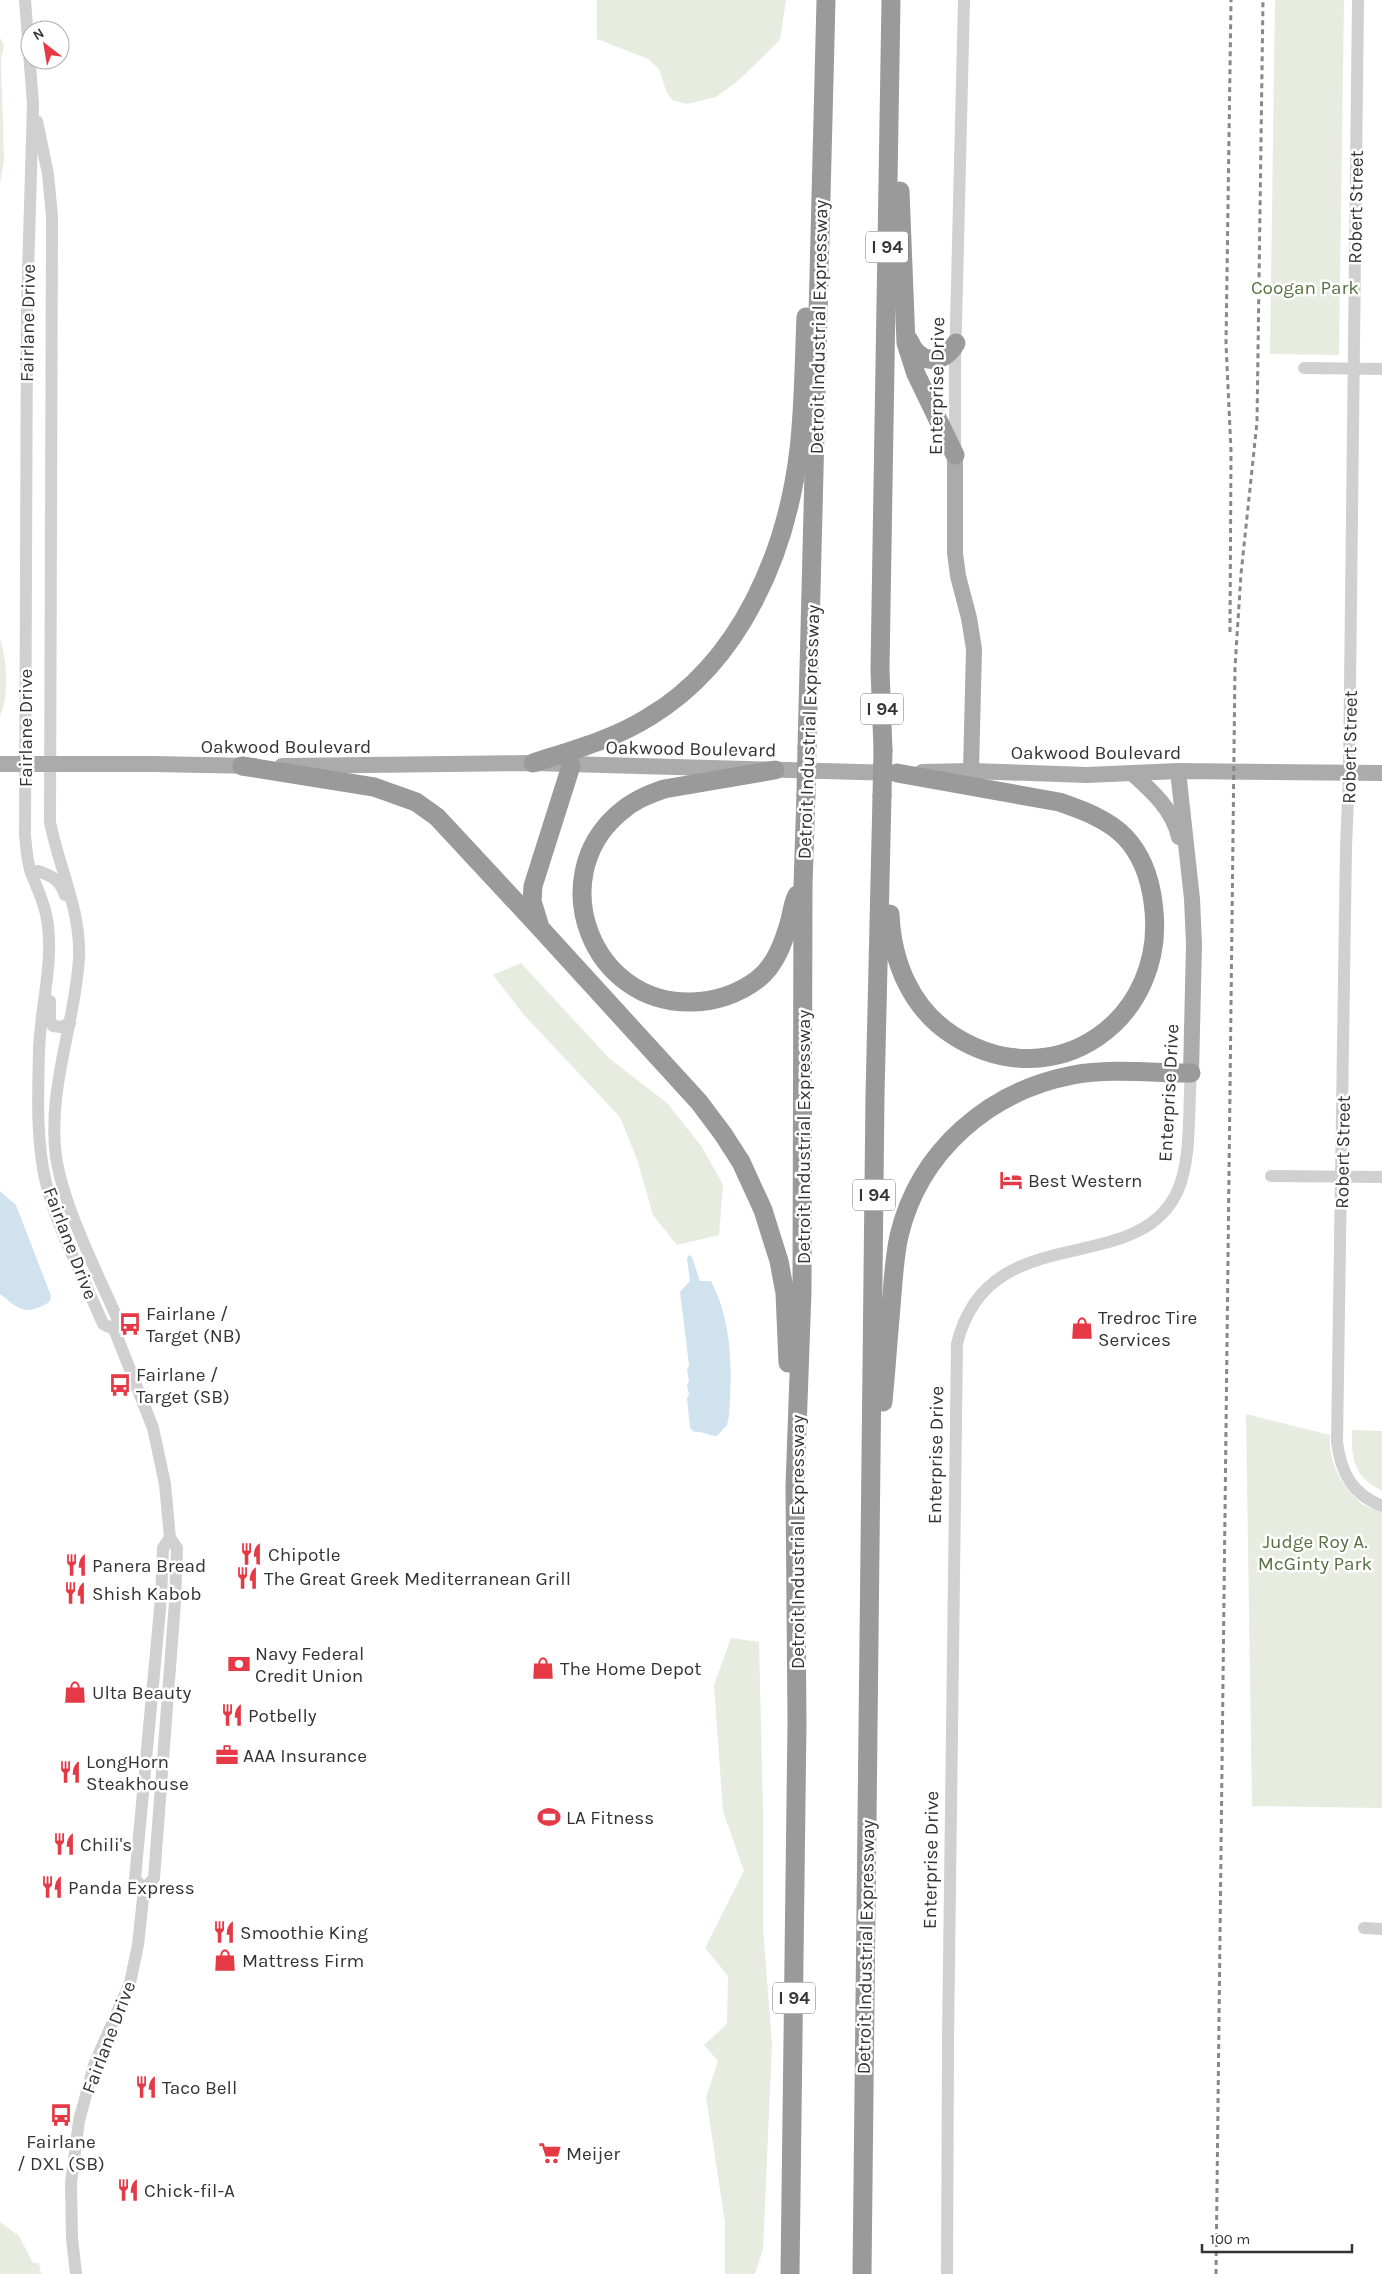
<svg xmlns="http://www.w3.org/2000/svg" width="1382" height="2274" viewBox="0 0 1382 2274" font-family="Karla,sans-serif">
<rect width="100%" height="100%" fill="#fff"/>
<!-- green -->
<g fill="#e6ecdf">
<polygon points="597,0 786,0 780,40 739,80 716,97 687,104 672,100 666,91 659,69 648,59 597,39"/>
<polygon points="1275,0 1344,0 1339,355 1270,354"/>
<polygon points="0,38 4,45 1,60 4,161 0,184"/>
<path d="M 0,639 C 7,658 9,698 0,716 Z"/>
<polygon points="521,963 610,1059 667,1103 702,1147 723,1185 719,1235 677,1245 653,1215 638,1162 620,1117 524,1015 493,975"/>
<path d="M 1246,1414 L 1330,1435 C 1328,1460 1341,1487 1361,1503 C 1366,1507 1375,1509 1382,1512 L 1382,1808 L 1252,1806 Z"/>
<path d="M 1352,1430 L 1382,1431 L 1382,1491 C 1354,1477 1351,1459 1352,1430 Z"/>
<polygon points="731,1638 759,1642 763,1811 763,1928 772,2044 763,2249 755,2274 725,2274 725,2223 706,2097 718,2061 704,2045 727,2024 728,1976 705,1948 744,1871 723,1811 714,1685"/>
<polygon points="0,2222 19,2236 33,2263 39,2263 41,2274 0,2274"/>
</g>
<!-- water -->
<g fill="#cfe2ee">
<path d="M 0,1191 L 16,1205 L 51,1296 C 51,1303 46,1304 40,1307 C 21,1315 15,1305 0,1294 Z"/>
<path d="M 689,1255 L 692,1257 L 700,1281 L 711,1281 C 733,1323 732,1370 729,1416 L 727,1425 L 717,1436 C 708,1436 703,1431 694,1432 L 690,1428 L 687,1398 L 689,1394 L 687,1386 L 689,1381 L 687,1370 L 689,1365 L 680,1292 L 690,1281 L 687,1258 Z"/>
</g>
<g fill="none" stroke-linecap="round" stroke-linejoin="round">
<!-- minor -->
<g stroke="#d0d0d0" stroke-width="12">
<path d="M 25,0 L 33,104 L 27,308 L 25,835 C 26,847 27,861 31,873 C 38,890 46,907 48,926 C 53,966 40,1011 39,1051 C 38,1095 36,1141 46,1183 C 57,1228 85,1281 103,1324 L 114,1329 L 153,1428 L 165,1484 L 170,1538 L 177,1548 L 175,1602 L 154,1878 L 144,1889 L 138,1945 L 130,1983 L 94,2065 L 79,2121 L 71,2183 L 72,2238 L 76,2274"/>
<path d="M 1358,0 L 1349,773 L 1346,847 L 1337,1442 C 1341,1473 1352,1494 1382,1506"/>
<path d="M 37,121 L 48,174 L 52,216 L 50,822 C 59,868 81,910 79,958 C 75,1025 47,1089 56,1157 C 64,1208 97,1272 118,1320 L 114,1329"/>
<polyline points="1304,368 1382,369"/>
<polyline points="955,450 955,365 964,0"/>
<path d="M 32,874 L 38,871 C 52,876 60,880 65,895"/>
<polyline points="50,1001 50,1020 53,1026 61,1027 70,1023"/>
<polyline points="1271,1176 1382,1177"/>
<polyline points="144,1889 135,1879 161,1598 163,1548 170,1538"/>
<polyline points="1364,1928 1382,1929"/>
<path d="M 947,2274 L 948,2041 L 957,1344 C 988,1215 1138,1281 1178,1190 C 1192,1157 1188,1109 1191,1073"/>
</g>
<!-- major -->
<g stroke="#ababab" stroke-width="16">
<polyline points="955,455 955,553 958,576 969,618 974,649 971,771"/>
<polyline points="0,764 153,764 255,766"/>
<polyline points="282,766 533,763 895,773"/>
<polyline points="1178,771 1192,899 1194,944 1191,1073"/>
<polyline points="922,772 971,771 1087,775 1178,771 1382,773"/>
<path d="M 1133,774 C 1153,792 1173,810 1179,837"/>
</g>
<!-- highway -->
<g stroke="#9a9a9a" stroke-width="19">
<polyline points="900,191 906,343 916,374 955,455"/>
<path d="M 909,340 C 919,365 943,366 956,343"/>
<polyline points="807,748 826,0"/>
<polyline points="883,750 880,669 891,0"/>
<path d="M 533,763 C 573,750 614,739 649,717 C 741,662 787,552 799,449 C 804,406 804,361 806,317"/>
<polyline points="242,766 374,787 416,802 437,817 542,930 699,1102 723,1134 741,1162 763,1210 779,1261 785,1293 788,1363"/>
<path d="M 775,770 L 664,789 C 647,795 632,801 618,814 C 544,879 592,1004 691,1002 C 714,1002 739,994 758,979 C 776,965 784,941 790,920 C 792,912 793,902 797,895"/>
<path d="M 890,914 C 892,962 911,1009 954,1036 C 1055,1100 1170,1019 1153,902 C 1150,879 1142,855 1125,837 C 1108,819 1082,810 1059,802 L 897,773"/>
<polyline points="539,924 532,901 533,886 571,766"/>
<path d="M 883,1402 C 886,1371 888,1339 891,1307 C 893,1283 894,1259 899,1236 C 919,1151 989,1091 1073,1075 C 1111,1068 1152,1073 1191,1073"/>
<polyline points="790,2274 797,1723 795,1486 802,1291 803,885 806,794"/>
<polyline points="862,2274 875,1095 882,796"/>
</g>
<!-- rail -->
<g stroke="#888" stroke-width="3" stroke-dasharray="5 4" stroke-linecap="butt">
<polyline points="1230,632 1231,451 1226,344 1231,0"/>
<polyline points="1216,2274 1235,667 1241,574 1257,422 1263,0"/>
</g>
<!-- highway-bridge -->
<g stroke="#9a9a9a" stroke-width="19">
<polyline points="806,794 807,748"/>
<polyline points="882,796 883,750"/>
</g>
</g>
<!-- icons -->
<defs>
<symbol id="hotel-bare" viewBox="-9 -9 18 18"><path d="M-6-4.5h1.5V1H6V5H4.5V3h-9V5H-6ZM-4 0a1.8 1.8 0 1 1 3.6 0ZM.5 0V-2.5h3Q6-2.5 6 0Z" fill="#e63946" stroke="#fff" stroke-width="2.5" paint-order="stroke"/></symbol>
<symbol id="bus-bare" viewBox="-9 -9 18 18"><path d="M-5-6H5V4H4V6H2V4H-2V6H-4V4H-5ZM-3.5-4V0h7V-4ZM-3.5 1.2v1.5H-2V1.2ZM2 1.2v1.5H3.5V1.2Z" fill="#e63946" stroke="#fff" stroke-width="2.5" paint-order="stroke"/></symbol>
<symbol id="shop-bare" viewBox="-9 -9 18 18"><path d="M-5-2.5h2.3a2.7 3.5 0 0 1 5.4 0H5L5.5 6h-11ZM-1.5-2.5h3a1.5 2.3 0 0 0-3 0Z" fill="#e63946" stroke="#fff" stroke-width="2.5" paint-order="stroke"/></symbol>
<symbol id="restaurant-bare" viewBox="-9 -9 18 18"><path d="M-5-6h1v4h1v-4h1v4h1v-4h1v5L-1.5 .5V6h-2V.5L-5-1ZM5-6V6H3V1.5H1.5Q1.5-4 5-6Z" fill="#e63946" stroke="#fff" stroke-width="2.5" paint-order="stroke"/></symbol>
<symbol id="bank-bare" viewBox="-9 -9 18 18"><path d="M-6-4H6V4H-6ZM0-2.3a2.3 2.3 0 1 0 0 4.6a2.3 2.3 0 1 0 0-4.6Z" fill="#e63946" stroke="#fff" stroke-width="2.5" paint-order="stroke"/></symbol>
<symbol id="office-bare" viewBox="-9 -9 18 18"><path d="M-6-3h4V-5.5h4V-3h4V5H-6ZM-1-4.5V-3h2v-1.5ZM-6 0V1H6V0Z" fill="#e63946" stroke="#fff" stroke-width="2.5" paint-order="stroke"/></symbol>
<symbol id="stadium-bare" viewBox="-9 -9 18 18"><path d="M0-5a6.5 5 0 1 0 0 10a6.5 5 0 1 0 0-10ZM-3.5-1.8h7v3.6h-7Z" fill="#e63946" stroke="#fff" stroke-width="2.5" paint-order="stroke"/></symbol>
<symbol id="supermarket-bare" viewBox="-9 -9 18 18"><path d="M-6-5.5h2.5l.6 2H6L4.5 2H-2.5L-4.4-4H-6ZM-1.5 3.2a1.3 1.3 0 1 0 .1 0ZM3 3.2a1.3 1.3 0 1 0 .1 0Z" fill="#e63946" stroke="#fff" stroke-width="2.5" paint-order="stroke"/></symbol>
</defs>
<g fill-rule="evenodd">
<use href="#hotel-bare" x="995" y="1164" width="32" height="32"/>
<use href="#bus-bare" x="114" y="1308" width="32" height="32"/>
<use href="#shop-bare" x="1066" y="1312" width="32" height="32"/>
<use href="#bus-bare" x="104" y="1369" width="32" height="32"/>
<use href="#restaurant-bare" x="235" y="1538" width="32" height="32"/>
<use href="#restaurant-bare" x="60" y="1549" width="32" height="32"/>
<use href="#restaurant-bare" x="231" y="1562" width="32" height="32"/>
<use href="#restaurant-bare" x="59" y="1577" width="32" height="32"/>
<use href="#bank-bare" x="223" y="1648" width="32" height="32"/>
<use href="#shop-bare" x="527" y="1652" width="32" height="32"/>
<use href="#shop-bare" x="59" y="1676" width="32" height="32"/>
<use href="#restaurant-bare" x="216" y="1699" width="32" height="32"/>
<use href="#office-bare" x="211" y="1739" width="32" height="32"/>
<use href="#restaurant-bare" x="54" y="1756" width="32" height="32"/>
<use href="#stadium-bare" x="533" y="1801" width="32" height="32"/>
<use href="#restaurant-bare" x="48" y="1828" width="32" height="32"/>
<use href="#restaurant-bare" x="36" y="1871" width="32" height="32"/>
<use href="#restaurant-bare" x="208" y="1916" width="32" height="32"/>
<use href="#shop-bare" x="209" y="1944" width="32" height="32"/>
<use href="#restaurant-bare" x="130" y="2071" width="32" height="32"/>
<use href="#bus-bare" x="45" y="2099" width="32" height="32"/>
<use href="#supermarket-bare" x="534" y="2137" width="32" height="32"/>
<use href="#restaurant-bare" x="112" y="2174" width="32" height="32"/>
</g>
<g text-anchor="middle" stroke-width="5" stroke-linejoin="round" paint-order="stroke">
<!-- shield labels -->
<g fill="#fff" stroke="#707070" stroke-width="1">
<rect x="866" y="231.5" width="42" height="31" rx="4"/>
<rect x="861" y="693.5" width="42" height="31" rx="4"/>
<rect x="853" y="1179.5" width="42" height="31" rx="4"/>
<rect x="773" y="1982.5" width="42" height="31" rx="4"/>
</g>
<g font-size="18" font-weight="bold" fill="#333">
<text x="887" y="253">I 94</text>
<text x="882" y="715">I 94</text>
<text x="874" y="1201">I 94</text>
<text x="794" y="2004">I 94</text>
</g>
<!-- street labels -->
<g font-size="19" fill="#333" stroke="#fff">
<text transform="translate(1355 207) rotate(-89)" y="7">Robert Street</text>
<text transform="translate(27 323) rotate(-89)" y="7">Fairlane Drive</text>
<text transform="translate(818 327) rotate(-89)" y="7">Detroit Industrial Expressway</text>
<text transform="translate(936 386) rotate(-89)" y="7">Enterprise Drive</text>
<text transform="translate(25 728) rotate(-90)" y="7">Fairlane Drive</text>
<text transform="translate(808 732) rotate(-88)" y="7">Detroit Industrial Expressway</text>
<text x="286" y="753">Oakwood Boulevard</text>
<text transform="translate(1349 747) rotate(-89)" y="7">Robert Street</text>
<text transform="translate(691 748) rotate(1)" y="7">Oakwood Boulevard</text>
<text x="1096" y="759">Oakwood Boulevard</text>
<text transform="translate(1168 1093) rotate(-87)" y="7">Enterprise Drive</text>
<text transform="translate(803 1137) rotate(-90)" y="7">Detroit Industrial Expressway</text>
<text transform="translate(1342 1152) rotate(-89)" y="7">Robert Street</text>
<text transform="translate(71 1243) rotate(69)" y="7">Fairlane Drive</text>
<text transform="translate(935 1455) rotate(-89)" y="7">Enterprise Drive</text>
<text transform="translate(797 1542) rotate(-90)" y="7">Detroit Industrial Expressway</text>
<text transform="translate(930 1860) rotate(-89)" y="7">Enterprise Drive</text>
<text transform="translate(865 1947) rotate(-89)" y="7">Detroit Industrial Expressway</text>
<text transform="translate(108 2037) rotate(-69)" y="7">Fairlane Drive</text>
</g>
<!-- park labels -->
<g font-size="19" fill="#56703f" stroke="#fff">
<text x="1305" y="294">Coogan Park</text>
<text x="1315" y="1548">Judge Roy A.<tspan x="1315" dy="22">McGinty Park</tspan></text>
</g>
<!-- poi labels -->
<g font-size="19" fill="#333" stroke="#fff" text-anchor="start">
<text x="1028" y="1187">Best Western</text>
<text x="146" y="1320">Fairlane /<tspan x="146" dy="22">Target (NB)</tspan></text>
<text x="1098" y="1324">Tredroc Tire<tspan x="1098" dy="22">Services</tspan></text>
<text x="136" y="1381">Fairlane /<tspan x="136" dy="22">Target (SB)</tspan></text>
<text x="268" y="1561">Chipotle</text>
<text x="92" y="1572">Panera Bread</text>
<text x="264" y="1585">The Great Greek Mediterranean Grill</text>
<text x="92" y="1600">Shish Kabob</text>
<text x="255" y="1660">Navy Federal<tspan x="255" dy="22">Credit Union</tspan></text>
<text x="560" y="1675">The Home Depot</text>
<text x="92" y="1699">Ulta Beauty</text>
<text x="248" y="1722">Potbelly</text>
<text x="243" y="1762">AAA Insurance</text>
<text x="86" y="1768">LongHorn<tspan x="86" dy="22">Steakhouse</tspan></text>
<text x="566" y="1824">LA Fitness</text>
<text x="80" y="1851">Chili's</text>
<text x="68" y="1894">Panda Express</text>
<text x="240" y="1939">Smoothie King</text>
<text x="242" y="1967">Mattress Firm</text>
<text x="162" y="2094">Taco Bell</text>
<text x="61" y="2148" text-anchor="middle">Fairlane<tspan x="61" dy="22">/ DXL (SB)</tspan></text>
<text x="566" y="2160">Meijer</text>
<text x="144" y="2197">Chick-fil-A</text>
</g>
</g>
<!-- north arrow -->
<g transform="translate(45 45) rotate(329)"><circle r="24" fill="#ffffff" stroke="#adadad"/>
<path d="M0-4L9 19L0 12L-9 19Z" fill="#e63946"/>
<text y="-8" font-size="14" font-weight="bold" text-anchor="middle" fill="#333333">N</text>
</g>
<!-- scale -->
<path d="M1202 2244v8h150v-8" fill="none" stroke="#333333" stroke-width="2.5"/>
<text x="1210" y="2244" font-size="15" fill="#333333" stroke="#ffffff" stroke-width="4" paint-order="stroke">100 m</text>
</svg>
